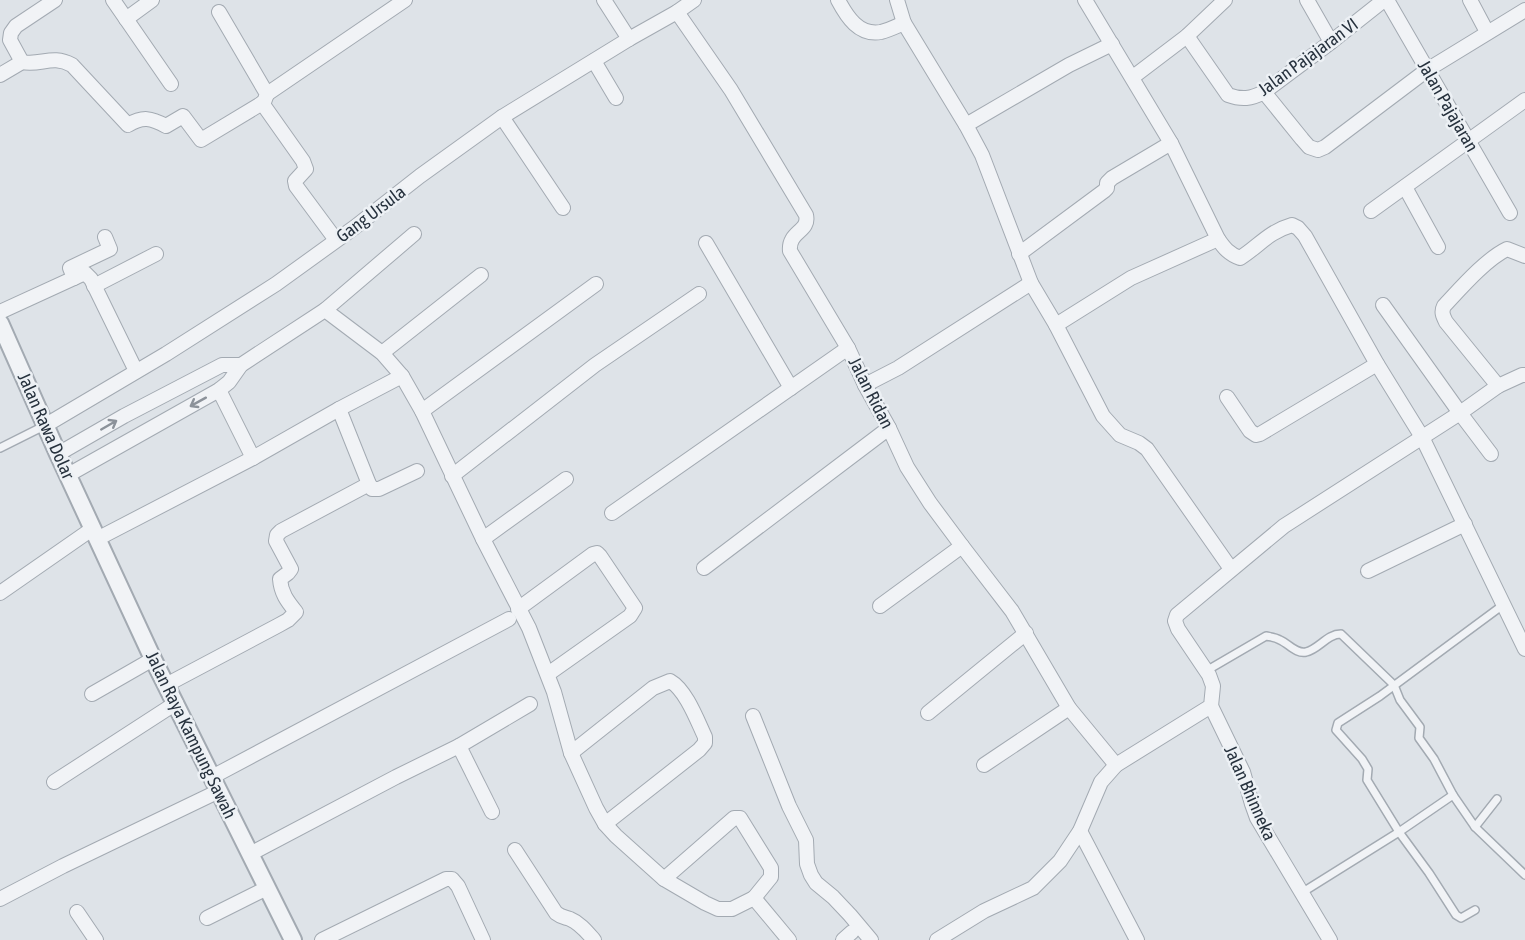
<svg xmlns="http://www.w3.org/2000/svg" width="1525" height="940" viewBox="0 0 1525 940" font-family="'Asap Condensed',sans-serif">
<rect width="100%" height="100%" fill="#dee3e8"/>
<g fill="none" stroke-linecap="round" stroke-linejoin="round">
<defs>
<g id="service">
<polyline points="0,448 46,425"/>
<path d="M 1206,671 L 1266,636 C 1271,637 1275,637 1280,640 C 1289,644 1296,654 1306,652 C 1319,649 1327,634 1341,634 L 1394,685 L 1400,700 L 1420,727 L 1419,738 L 1434,759 L 1453,795"/>
<polyline points="1475,827 1497,799"/>
<polyline points="1303,892 1399,832 1453,795 1475,827 1525,875"/>
<polyline points="1475,910 1461,918 1456,915 1429,873 1399,832 1367,780 1368,769 1362,759 1336,730 1338,723 1380,696 1503,605"/>
</g>
<g id="minor">
<polyline points="113,0 171,84"/>
<polyline points="604,0 629,39"/>
<path d="M 838,0 C 847,17 859,36 881,32 C 889,30 897,26 904,23 L 966,125 L 982,155 L 1031,283 L 1056,325 L 1103,416 L 1120,435 L 1139,443 L 1147,449 L 1231,569"/>
<polyline points="897,0 904,23"/>
<path d="M 1085,0 L 1171,143 L 1218,239 C 1224,248 1229,254 1240,258 C 1259,246 1268,232 1292,225 L 1298,228 L 1305,236 L 1377,364 L 1422,437 L 1525,649"/>
<polyline points="1307,0 1331,42"/>
<polyline points="1387,0 1510,213"/>
<polyline points="1470,0 1487,32"/>
<path d="M 677,12 L 731,90 L 806,215 C 810,232 788,231 790,251 L 848,348 L 865,385 L 889,428 L 907,467 L 930,503 L 962,546 L 1012,611 L 1069,708 L 1116,765"/>
<polyline points="126,19 152,0"/>
<path d="M 1187,36 L 1228,95 C 1242,100 1251,99 1264,92 L 1331,42 L 1384,0"/>
<polyline points="594,61 616,98"/>
<path d="M 22,62 C 41,66 52,54 72,65 L 128,125 C 143,116 151,118 166,126 L 183,116 L 201,140 L 264,102 L 267,94 L 219,12"/>
<polyline points="0,75 22,62 10,40 11,33 16,26 55,0"/>
<polyline points="1133,77 1187,36 1225,0"/>
<polyline points="1264,92 1302,139 1309,147 1318,150 1325,147 1427,70 1525,10"/>
<polyline points="267,94 405,0"/>
<polyline points="262,103 303,161 306,169 295,181 296,186 336,240"/>
<polyline points="502,117 563,208"/>
<polyline points="966,125 1069,65 1112,44"/>
<polyline points="1405,187 1438,247"/>
<polyline points="1371,211 1525,100"/>
<polyline points="706,243 791,388"/>
<polyline points="1019,254 1104,191 1107,188 1107,183 1112,178 1171,143"/>
<polyline points="74,278 70,268 110,249 105,237"/>
<polyline points="94,286 156,254"/>
<polyline points="1383,305 1460,413 1491,454"/>
<polyline points="325,310 414,234"/>
<polyline points="0,312 85,273 91,279 136,371"/>
<polyline points="1056,325 1131,278 1218,239"/>
<polyline points="382,353 481,275"/>
<polyline points="865,385 898,368 1031,283"/>
<path d="M 1498,386 L 1446,322 C 1443,316 1441,312 1444,306 C 1460,289 1486,259 1507,249 L 1525,256"/>
<polyline points="219,390 253,458"/>
<polyline points="1227,397 1250,431 1256,435 1260,434 1377,364"/>
<polyline points="422,411 596,284"/>
<polyline points="46,425 166,354 276,284 355,227 420,176 502,117 629,39 677,12 694,0"/>
<polyline points="58,454 124,416 222,365 241,365"/>
<polyline points="68,475 219,390 229,382 241,365 325,310 382,353 402,376 422,411 483,539 529,628 554,692 571,753 596,808 605,824 616,836 664,879 705,903 718,909 732,909 754,898 789,940"/>
<polyline points="452,476 595,365 699,294"/>
<polyline points="369,484 372,489 379,489 417,471"/>
<polyline points="612,513 848,348"/>
<polyline points="97,539 253,458 339,409 402,376"/>
<polyline points="483,539 566,479"/>
<polyline points="704,568 889,428"/>
<polyline points="1368,571 1465,524"/>
<polyline points="0,593 92,529"/>
<polyline points="880,606 962,546"/>
<polyline points="518,609 593,554 597,553 600,556 635,608 630,616 548,674"/>
<path d="M 166,685 L 279,625 L 288,620 L 296,612 C 287,601 281,593 280,579 L 288,573 L 291,569 L 276,541 L 277,535 L 281,531 L 369,484 L 339,409"/>
<polyline points="92,694 153,659"/>
<polyline points="1211,706 1243,772 1252,804 1257,818 1330,940"/>
<polyline points="928,713 1026,633"/>
<polyline points="753,716 789,806 806,840 807,864 811,875 816,883 833,897 850,915 871,940"/>
<polyline points="459,746 492,812"/>
<path d="M 571,753 L 653,688 L 670,681 C 686,690 697,720 705,737 L 705,743 L 699,750 L 605,824"/>
<polyline points="984,765 1069,708"/>
<polyline points="212,777 509,619"/>
<polyline points="54,782 176,703"/>
<polyline points="1080,831 1137,940"/>
<path d="M 515,850 L 556,913 C 561,917 564,917 570,919 C 580,923 587,932 594,940"/>
<polyline points="250,854 396,777 459,746 530,704"/>
<polyline points="664,879 734,818 740,818 771,868 771,877 754,898"/>
<polyline points="0,899 63,866 219,791"/>
<polyline points="77,912 96,940"/>
<polyline points="207,918 267,888"/>
<polyline points="322,940 446,879 452,879 458,886 483,940"/>
<polyline points="843,940 852,932"/>
<polyline points="937,940 984,911 1033,888 1060,861 1080,831 1101,782 1116,765 1211,706 1213,686 1209,675 1178,629 1175,621 1177,615 1284,526 1460,413 1498,386 1522,375 1525,375"/>
</g>
<polyline id="tertiary" points="0,323 58,454 153,659 293,940"/>
</defs>
<!-- service casing -->
<use href="#service" stroke="#a3aab2" stroke-width="10"/>
<!-- minor casing -->
<use href="#minor" stroke="#a3aab2" stroke-width="16"/>
<!-- tertiary casing -->
<use href="#tertiary" stroke="#a3aab2" stroke-width="20"/>
<!-- service -->
<use href="#service" stroke="#f1f3f6" stroke-width="7"/>
<!-- minor -->
<use href="#minor" stroke="#f1f3f6" stroke-width="14"/>
<!-- tertiary -->
<use href="#tertiary" stroke="#f1f3f6" stroke-width="16"/>
</g>
<!-- one-way arrows -->
<defs><path id="oneway-shaft" d="M-6 0H5M1.5-3L5.5 0L1.5 3" fill="none" stroke-width="1.6" stroke-linecap="round" stroke-linejoin="round" transform="scale(1.5)"/></defs>
<g stroke="#8c929a">
<use href="#oneway-shaft" transform="translate(198 402) rotate(151)"/>
<use href="#oneway-shaft" transform="translate(109 425) rotate(-30)"/>
</g>
<g text-anchor="middle" stroke-width="5" stroke-linejoin="round" paint-order="stroke">
<!-- street labels -->
<g font-size="18" fill="#27323e" stroke="#edf1f5">
<text transform="translate(1308 57) rotate(-36)" y="6">Jalan Pajajaran VI</text>
<text transform="translate(1448 106) rotate(60)" y="6">Jalan Pajajaran</text>
<text transform="translate(371 214) rotate(-37)" y="6">Gang Ursula</text>
<text transform="translate(871 393) rotate(63)" y="6">Jalan Ridan</text>
<text transform="translate(46 426) rotate(66)" y="6">Jalan Rawa Dolar</text>
<text transform="translate(191 735) rotate(64)" y="6">Jalan Raya Kampung Sawah</text>
<text transform="translate(1250 793) rotate(66)" y="6">Jalan Bhinneka</text>
</g>
</g>
</svg>
